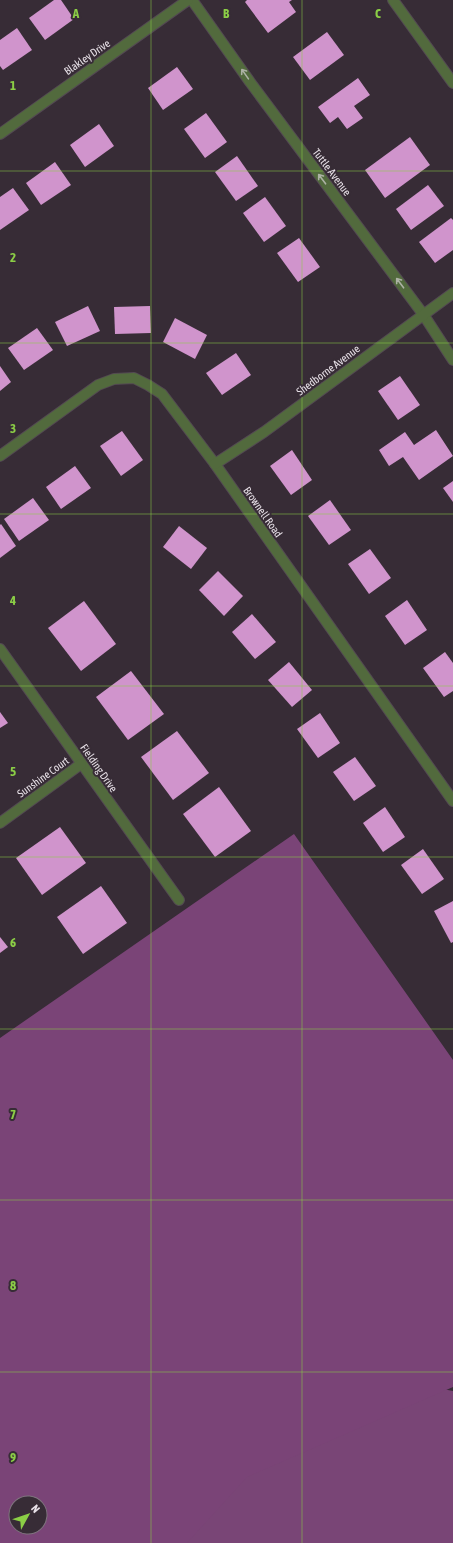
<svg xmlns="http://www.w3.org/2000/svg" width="453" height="1543" viewBox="0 0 453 1543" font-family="'Asap Condensed',sans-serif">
<rect width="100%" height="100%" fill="#372c36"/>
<!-- green -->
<polygon fill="#794576" points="397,1380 453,1391 453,1543 153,1543 234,1447"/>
<!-- forest -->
<path fill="#7a4477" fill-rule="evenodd" d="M 294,834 L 453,1060 L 453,1387 L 247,1477 L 187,1543 L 0,1543 L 0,1038 ZM 16,1503 L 40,1503 L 40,1527 L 16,1527 Z"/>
<!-- building -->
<g fill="#d094cc">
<polygon points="54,0 61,0 74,19 45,40 29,18"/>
<polygon points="247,0 292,0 289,2 296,12 268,33 245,2"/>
<polygon points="17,28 32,50 3,70 0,66 0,40"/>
<polygon points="327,32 344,55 310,80 293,57"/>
<polygon points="177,67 193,89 163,110 148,88"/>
<polygon points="358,78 370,95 354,106 363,118 347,129 338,117 330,123 318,107"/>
<polygon points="206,113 227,142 205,158 184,129"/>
<polygon points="99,124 114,146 85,167 70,145"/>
<polygon points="410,137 430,165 385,198 365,170"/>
<polygon points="237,156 258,186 236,201 215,172"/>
<polygon points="55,162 71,185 41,205 26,183"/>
<polygon points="428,185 444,206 411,230 396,209"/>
<polygon points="13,188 29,210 0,230 0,197"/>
<polygon points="265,197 286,226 264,242 243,213"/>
<polygon points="451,218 453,220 453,250 435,263 419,242"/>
<polygon points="299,238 320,267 298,282 277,253"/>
<polygon points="88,306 100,331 67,346 55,322"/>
<polygon points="150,306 151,333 115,334 114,307"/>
<polygon points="175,318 207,335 195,359 163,342"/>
<polygon points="37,328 53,350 24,370 8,348"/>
<polygon points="236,353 251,375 222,395 206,373"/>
<polygon points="0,366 11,382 0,391"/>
<polygon points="400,376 420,405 398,420 378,391"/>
<polygon points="436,430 453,456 419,480 403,457 389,466 379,450 405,432 414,445"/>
<polygon points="122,431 143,460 121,476 100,446"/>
<polygon points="292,450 312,480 291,495 270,466"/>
<polygon points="75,466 91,488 61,509 46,487"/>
<polygon points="453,481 453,502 443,488"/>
<polygon points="33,498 49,520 19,541 4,519"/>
<polygon points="330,500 351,530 329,545 308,516"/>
<polygon points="1,524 16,546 0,558 0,525"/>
<polygon points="179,526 207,548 191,569 163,547"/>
<polygon points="370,549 391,578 369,594 348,564"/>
<polygon points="218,571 243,596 224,616 199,590"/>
<polygon points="407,600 427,630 405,645 385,616"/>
<polygon points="84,601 116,644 81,671 48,628"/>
<polygon points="252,614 276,642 255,659 232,632"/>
<polygon points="445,652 453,663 453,691 444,697 423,668"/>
<polygon points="289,662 312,690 292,707 268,680"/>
<polygon points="131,671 164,714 128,740 96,697"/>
<polygon points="0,712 8,723 0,728"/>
<polygon points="320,713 340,743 318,758 297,729"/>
<polygon points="177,731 209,773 173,800 141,757"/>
<polygon points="355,757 376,786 354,801 333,772"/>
<polygon points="219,787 251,831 215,857 183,814"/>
<polygon points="385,807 405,837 383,852 363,823"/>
<polygon points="60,827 86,863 42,895 16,858"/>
<polygon points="423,849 444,879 422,894 401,865"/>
<polygon points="101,886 127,923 83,954 57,917"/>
<polygon points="453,901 453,942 451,943 434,911"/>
<polygon points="0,937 8,947 0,953"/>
</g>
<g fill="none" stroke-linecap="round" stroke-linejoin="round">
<defs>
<polyline id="lane" points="393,0 453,83"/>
<g id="street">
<polyline points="192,0 250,82 423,314 453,360"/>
<polyline points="0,134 188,0"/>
<polyline points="0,456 98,385 114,379 134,378 148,385 162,394 215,464 453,801"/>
<polyline points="215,464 264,432 453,293"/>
<polyline points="0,649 179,900"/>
<polyline points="0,823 81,764"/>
</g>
</defs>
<!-- lane casing -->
<use href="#lane" stroke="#534952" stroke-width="12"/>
<!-- street casing -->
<use href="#street" stroke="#534952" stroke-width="12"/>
<!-- lane -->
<use href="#lane" stroke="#526a3d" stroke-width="10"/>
<!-- street -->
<use href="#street" stroke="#526a3d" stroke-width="10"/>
</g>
<!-- one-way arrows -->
<defs><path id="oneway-shaft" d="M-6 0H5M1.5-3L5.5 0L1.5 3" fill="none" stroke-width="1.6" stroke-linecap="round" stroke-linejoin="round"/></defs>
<g stroke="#acb1a4">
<use href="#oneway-shaft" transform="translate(245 74) rotate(-125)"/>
<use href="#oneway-shaft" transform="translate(322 179) rotate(-127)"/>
<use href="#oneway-shaft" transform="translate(400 283) rotate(-127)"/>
</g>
<!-- grid -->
<path fill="none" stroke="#8bce46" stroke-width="1" stroke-opacity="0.55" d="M 151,0 L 151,1543M 302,0 L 302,1543M 0,171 L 453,171M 0,343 L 453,343M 0,514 L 453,514M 0,686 L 453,686M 0,857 L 453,857M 0,1029 L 453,1029M 0,1200 L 453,1200M 0,1372 L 453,1372"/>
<g text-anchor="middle" stroke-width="4" stroke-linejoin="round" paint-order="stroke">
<!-- street labels -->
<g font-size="11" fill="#e8e1e8" stroke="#372c36">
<text transform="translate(87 57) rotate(-35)" y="4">Blakley Drive</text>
<text transform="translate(332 172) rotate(53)" y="4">Tuttle Avenue</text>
<text transform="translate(328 370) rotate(-37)" y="4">Shedborne Avenue</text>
<text transform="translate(263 512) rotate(55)" y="4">Brownell Road</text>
<text transform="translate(99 768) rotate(55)" y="4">Fielding Drive</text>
<text transform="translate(43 777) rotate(-36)" y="4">Sunshine Court</text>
</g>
</g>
<g font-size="13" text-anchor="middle" font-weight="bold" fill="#8bce46" stroke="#372c36" stroke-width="4" stroke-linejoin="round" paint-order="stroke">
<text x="76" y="18">A</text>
<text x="226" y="18">B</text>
<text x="378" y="18">C</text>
<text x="13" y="90">1</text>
<text x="13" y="262">2</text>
<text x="13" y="433">3</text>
<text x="13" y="605">4</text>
<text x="13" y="776">5</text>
<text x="13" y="947">6</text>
<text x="13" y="1119">7</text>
<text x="13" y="1290">8</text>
<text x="13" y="1462">9</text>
</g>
<!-- north arrow -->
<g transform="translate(28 1515) rotate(50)"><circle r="19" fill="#372c36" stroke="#7e747d"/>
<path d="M0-3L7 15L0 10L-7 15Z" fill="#8bce46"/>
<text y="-6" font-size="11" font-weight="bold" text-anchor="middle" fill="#e8e1e8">N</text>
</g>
</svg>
